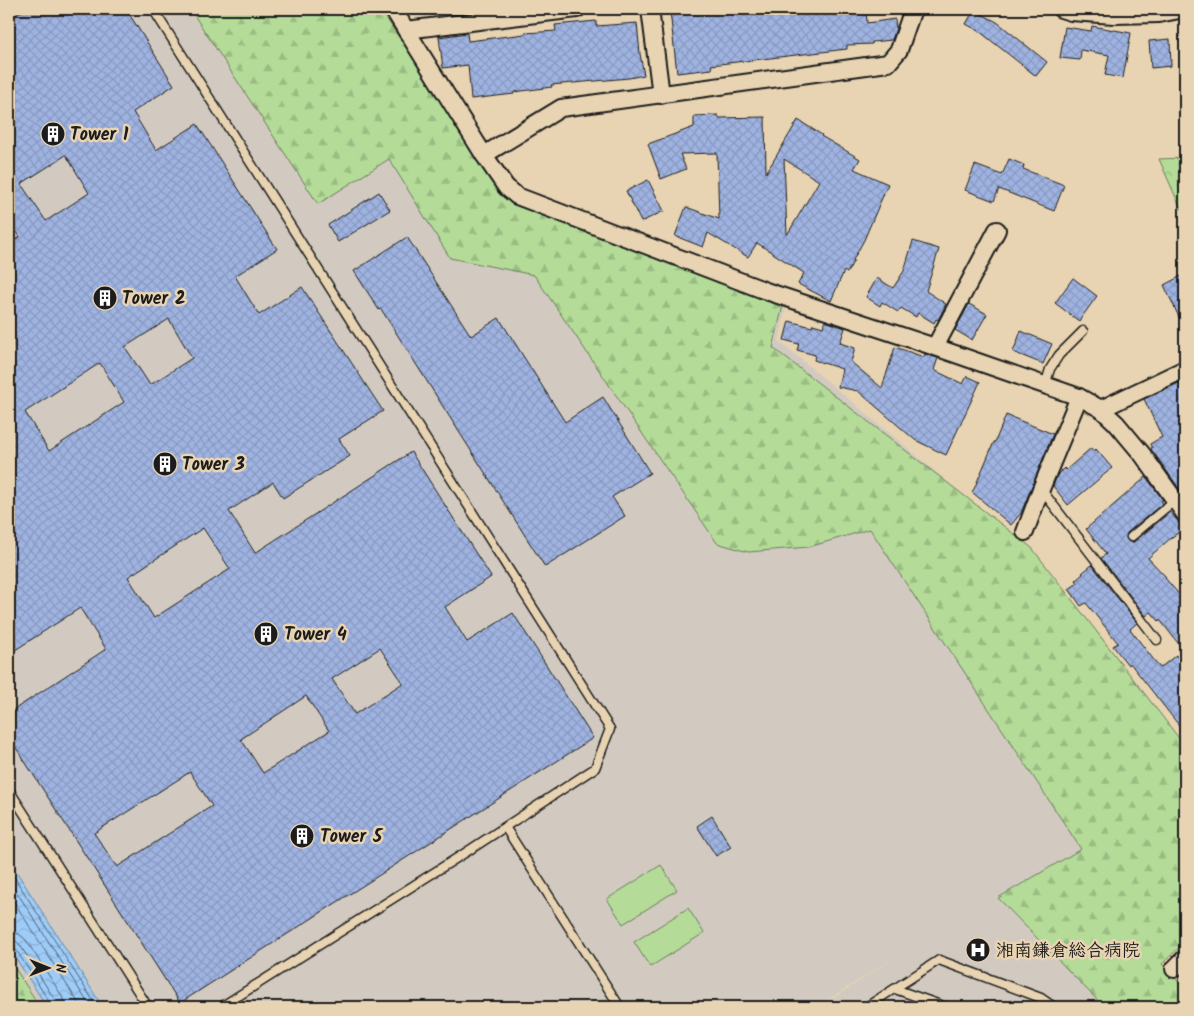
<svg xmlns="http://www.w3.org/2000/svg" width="1194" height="1016" viewBox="0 0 1194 1016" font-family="Kalam,'Klee One',sans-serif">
<defs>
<pattern id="forest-firs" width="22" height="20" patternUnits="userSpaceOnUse" patternTransform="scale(1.25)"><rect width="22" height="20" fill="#b4dc98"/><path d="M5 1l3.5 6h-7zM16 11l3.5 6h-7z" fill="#9abc82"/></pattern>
<pattern id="park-crowns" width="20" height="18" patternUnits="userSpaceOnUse" patternTransform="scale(1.25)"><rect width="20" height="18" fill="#b4dc98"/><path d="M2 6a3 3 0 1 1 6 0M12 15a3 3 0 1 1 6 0" fill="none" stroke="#9abc82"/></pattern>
<pattern id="water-waves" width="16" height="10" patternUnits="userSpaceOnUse" patternTransform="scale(1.25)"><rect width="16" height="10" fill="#9eccf9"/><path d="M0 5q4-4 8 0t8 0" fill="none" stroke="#88afd5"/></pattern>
<pattern id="building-cross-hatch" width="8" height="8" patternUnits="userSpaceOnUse" patternTransform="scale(1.25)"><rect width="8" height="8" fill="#9fb3e1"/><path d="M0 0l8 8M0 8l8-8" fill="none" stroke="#8899c0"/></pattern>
</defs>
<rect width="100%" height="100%" fill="#e8d4b2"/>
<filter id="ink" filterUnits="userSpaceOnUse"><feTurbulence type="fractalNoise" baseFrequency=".02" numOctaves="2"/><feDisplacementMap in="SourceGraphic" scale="10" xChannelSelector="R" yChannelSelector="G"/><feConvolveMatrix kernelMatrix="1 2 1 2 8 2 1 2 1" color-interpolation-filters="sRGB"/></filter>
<g filter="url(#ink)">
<!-- built -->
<polygon fill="#d2cac0" points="9,9 377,9 506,208 736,293 787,304 779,341 904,445 1024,547 1156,964 1185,1007 1100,1007 1092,998 1099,1007 819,1007 904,952 816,1007 9,1007"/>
<!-- forest -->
<g fill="url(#forest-firs)" stroke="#687c5a">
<polygon points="190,9 380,9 511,204 783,305 773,348 1032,548 1185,746 1185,942 1162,964 1185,989 1185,1007 1104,1007 998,898 1081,849 870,529 809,547 748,552 717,543 534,275 450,258 389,159 318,204"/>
<polygon points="9,959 40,1007 9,1007"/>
</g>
<!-- park -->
<polygon fill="url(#park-crowns)" stroke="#687c5a" points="1185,158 1185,208 1181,209 1159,159"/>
<!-- pitch -->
<g fill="#b4dc98" stroke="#687c5a">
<polygon points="661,865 677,890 623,924 607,899"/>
<polygon points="688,908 704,933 650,967 634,942"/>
</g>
<!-- water -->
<polygon fill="url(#water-waves)" stroke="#6a86a1" points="9,860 99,1001 99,1007 47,1007 9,948"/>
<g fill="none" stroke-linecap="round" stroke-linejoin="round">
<!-- shore -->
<g stroke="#506274" stroke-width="1">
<polyline points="9,869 94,1002 94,1007"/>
<polyline points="9,880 88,1003 88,1007"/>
<polyline points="9,894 81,1007"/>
<polyline points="9,932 19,934 26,940 62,996 65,1007"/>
<polyline points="9,939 16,941 20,945 55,1000 57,1007"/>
<polyline points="9,946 12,946 15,948 50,1003 51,1007"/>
</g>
</g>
<!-- building -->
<g fill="url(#building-cross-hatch)" stroke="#1c1c1c" fill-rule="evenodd">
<path d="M 25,9 L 126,9 L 174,85 L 133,112 L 156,150 L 197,124 L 277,249 L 235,276 L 259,315 L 302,287 L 383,411 L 339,439 L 350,456 L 283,498 L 273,482 L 229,511 L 255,553 L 411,452 L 491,577 L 445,607 L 467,642 L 513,613 L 593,738 L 180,1003 L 100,878 L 9,737 L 9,713 L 106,649 L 80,608 L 9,654 L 9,245 L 20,237 L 9,219 L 9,19 ZM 66,155 L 89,193 L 46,221 L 21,184 ZM 169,319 L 192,358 L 150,385 L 125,347 ZM 100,363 L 124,402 L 49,451 L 25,412 ZM 203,528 L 230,569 L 154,618 L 128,577 ZM 380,648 L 403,683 L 355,714 L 332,679 ZM 306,696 L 329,731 L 263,773 L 241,739 ZM 190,772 L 212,806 L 117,867 L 94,833 Z"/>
<polygon points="690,9 866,9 867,23 895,19 896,28 892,40 872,42 872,44 847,45 847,49 711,65 712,69 677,73 670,11"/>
<polygon points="974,10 997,22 1047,62 1036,76 979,31 966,24"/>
<polygon points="596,21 596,26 637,23 640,54 644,75 629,78 551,85 552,87 514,92 514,94 471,99 468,65 443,68 439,37 467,33 468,41 525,34 525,33 556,31 555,25"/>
<polygon points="1092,26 1131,33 1123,78 1105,75 1109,55 1081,50 1080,60 1060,58 1065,27 1091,31"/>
<polygon points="1170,39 1171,66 1151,68 1149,41"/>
<path d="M 718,115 L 719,118 L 765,117 L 766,173 L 798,120 L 822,135 L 821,136 L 860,159 L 854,169 L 888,184 L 864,240 L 853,260 L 854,260 L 847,273 L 844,271 L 831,301 L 798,284 L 804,273 L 757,243 L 748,257 L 708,233 L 703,247 L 675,236 L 686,207 L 719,219 L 717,153 L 680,154 L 686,169 L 661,179 L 648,144 L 694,127 L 694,116 ZM 784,159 L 819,181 L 787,235 Z"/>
<polygon points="1009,159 1024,165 1023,169 1064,185 1054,211 999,189 994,201 965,190 975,165 1002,175"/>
<polygon points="648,180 664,211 641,222 626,191"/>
<polygon points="379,192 390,210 338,242 328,225"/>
<polygon points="407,237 471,336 499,318 565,422 603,397 650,473 612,497 625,516 545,567 381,309 379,310 354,271"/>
<polygon points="913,241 939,249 926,291 946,304 938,320 936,319 934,323 918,313 916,317 901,308 898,312 882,302 880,306 866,297 877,278 893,288 904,271"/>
<polygon points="1185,274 1185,330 1164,285"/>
<polygon points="1073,278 1097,296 1079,321 1055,303"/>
<polygon points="969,304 987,314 972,340 955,330"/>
<polygon points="789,321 812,327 813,324 823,327 825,321 845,328 840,343 855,348 851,362 882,388 895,347 924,357 925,354 938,358 934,370 963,384 967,376 980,382 946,455 915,440 858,391 838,387 842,369 814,360 815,355 797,350 799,344 784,340"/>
<polygon points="1021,331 1052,344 1043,364 1013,352"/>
<polygon points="1185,380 1185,488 1181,491 1151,449 1152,448 1150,444 1162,437 1144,399"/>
<polygon points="1006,415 1053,434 1021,513 1011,525 972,492 974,489 994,442 995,442"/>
<polygon points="1091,448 1094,451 1096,449 1112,468 1068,505 1053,486 1058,474 1064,468 1066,470"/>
<polygon points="1146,477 1163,500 1161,501 1163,503 1127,533 1126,538 1129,542 1134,542 1170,512 1184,529 1172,537 1148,558 1166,577 1165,578 1183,599 1178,604 1185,614 1185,652 1160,620 1159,621 1151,612 1146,616 1101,558 1106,554 1086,529"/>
<polygon points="1092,565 1137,623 1130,629 1160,668 1176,655 1185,667 1185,733 1130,663 1128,665 1113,646 1118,643 1086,603 1081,606 1069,589 1078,583 1076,580 1083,574 1082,573"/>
<polygon points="712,816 731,847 716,856 697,826"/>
</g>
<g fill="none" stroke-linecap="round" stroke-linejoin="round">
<defs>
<g id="lane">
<polyline points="153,9 610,729 595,768 468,851 221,1007"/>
<polyline points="1045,386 1050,369 1059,355 1083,331"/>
<polyline points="1041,489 1157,640"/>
<polyline points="1131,537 1175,500"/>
<polyline points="9,790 148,1007"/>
<polyline points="505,827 620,1007"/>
<polyline points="895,989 946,1007"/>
<polyline points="866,1007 939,960 1041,998 1054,1007"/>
</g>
<g id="street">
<polyline points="393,9 484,155 506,187 517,196 766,291 935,347 1079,397 1101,409 1116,423 1142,454 1185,514"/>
<polyline points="650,9 661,95"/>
<polyline points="1061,9 1071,12 1114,15 1159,14 1184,9"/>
<polyline points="406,30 577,9"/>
<polyline points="484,155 561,108 888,63 899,50 913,9"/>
<polyline points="935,347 997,230"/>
<polyline points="1101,409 1185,369"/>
<polyline points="1025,532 1041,489 1079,397"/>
<polyline points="1174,969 1185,958"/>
</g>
</defs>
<!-- lane casing -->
<use href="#lane" stroke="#1c1c1c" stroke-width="11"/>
<!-- street casing -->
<use href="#street" stroke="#1c1c1c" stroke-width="20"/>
<!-- lane -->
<use href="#lane" stroke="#e8d4b2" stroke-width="8"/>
<!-- street -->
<use href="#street" stroke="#e8d4b2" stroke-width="16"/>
</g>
</g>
<!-- icons -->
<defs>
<symbol id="building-disc" viewBox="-11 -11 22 22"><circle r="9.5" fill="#1c1c1c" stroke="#e8d4b2"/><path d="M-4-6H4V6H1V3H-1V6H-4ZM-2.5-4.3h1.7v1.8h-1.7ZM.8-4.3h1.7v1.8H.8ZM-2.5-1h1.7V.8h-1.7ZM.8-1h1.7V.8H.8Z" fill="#fff"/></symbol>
<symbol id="hospital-disc" viewBox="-11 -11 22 22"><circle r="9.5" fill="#1c1c1c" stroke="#e8d4b2"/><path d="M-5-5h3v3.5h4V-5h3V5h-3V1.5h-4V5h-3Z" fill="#fff"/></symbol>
</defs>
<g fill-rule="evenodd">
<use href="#building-disc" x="39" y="120" width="28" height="28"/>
<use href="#building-disc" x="91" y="284" width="28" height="28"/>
<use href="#building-disc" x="151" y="450" width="28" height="28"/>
<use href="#building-disc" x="252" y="620" width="28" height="28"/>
<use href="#building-disc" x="288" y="822" width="28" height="28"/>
<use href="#hospital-disc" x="964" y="936" width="28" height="28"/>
</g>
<g text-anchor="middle" stroke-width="5" stroke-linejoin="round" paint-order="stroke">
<!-- poi labels -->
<g font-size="18" font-weight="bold" fill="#1c1c1c" stroke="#e8d4b2" text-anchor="start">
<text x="70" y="140">Tower 1</text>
<text x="122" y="304">Tower 2</text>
<text x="182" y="470">Tower 3</text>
<text x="284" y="640">Tower 4</text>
<text x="320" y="842">Tower 5</text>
<text x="996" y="956">湘南鎌倉総合病院</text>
</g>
</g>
<!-- margin -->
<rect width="1194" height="1016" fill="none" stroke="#e8d4b2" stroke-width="30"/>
<rect x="15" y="15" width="1164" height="986" fill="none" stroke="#1c1c1c" stroke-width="2" filter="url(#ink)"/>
<!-- north arrow -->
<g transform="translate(48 968) rotate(91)" stroke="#e8d4b2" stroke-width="4" paint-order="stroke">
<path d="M0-4L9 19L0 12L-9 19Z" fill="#1c1c1c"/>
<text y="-8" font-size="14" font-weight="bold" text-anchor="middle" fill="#1c1c1c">N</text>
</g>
</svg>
